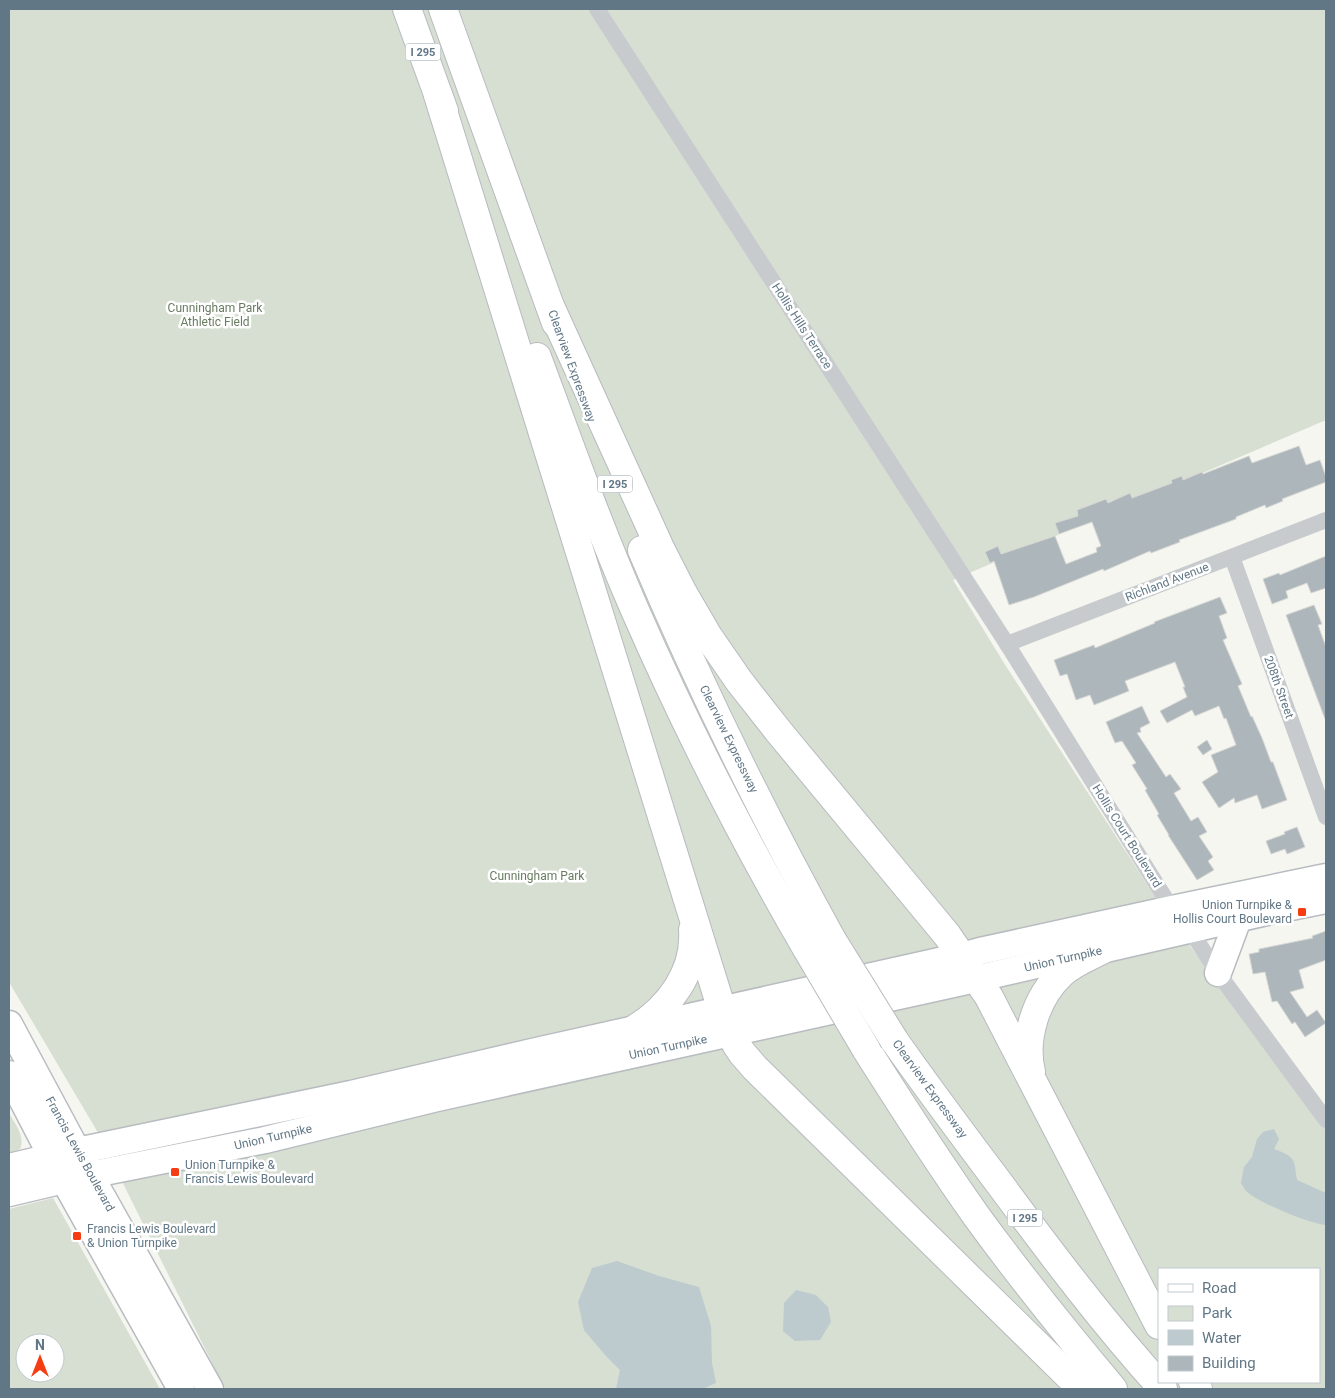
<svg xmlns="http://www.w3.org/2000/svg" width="1335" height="1398" viewBox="0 0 1335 1398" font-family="Roboto,sans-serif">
<rect width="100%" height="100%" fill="#f6f6f1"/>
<!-- green -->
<g fill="#d7ded2" fill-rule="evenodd">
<path d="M 9,9 L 1326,9 L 1326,420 L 953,580 L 1004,663 L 1163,909 L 1326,1130 L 1326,1389 L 225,1389 L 97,1131 L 9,982 ZM 1159,1269 L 1319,1269 L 1319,1382 L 1159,1382 Z"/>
<path d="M 9,1113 C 15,1124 26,1137 20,1149 L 9,1153 Z"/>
<path d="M 53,1198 L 62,1214 L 160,1389 L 9,1389 L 9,1209 ZM 25,1343 L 55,1343 L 55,1373 L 25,1373 Z"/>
</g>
<!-- water -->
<g fill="#bdcbcf">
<path d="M 1274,1129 L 1279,1139 L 1274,1149 C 1296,1157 1294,1159 1297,1180 L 1326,1193 L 1326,1225 C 1310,1224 1260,1203 1247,1192 C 1245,1190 1243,1186 1241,1183 L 1244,1167 L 1252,1157 L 1257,1139 L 1263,1132 Z"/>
<polygon points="617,1261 659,1276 699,1287 711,1326 712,1363 716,1383 702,1389 616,1389 620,1370 605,1355 584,1330 578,1302 592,1268"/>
<polygon points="796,1290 816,1295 828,1307 831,1322 820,1340 795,1341 783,1331 784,1303"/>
</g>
<!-- building -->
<g fill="#acb6bb" stroke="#d7d7d4">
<polygon points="1299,446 1306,465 1320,460 1326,477 1326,482 1282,499 1283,501 1266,508 1265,505 1236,517 1236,519 1179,540 1180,542 1151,553 1150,551 1104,571 1103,569 1034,597 1009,605 994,561 990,563 985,552 998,546 1001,554 1055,536 1066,564 1097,552 1096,548 1101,546 1092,522 1059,534 1055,523 1078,516 1077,510 1106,499 1108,503 1130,493 1132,498 1172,483 1171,480 1182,476 1183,480 1202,472 1203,474 1249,456 1252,463"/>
<polygon points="1326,556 1326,588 1311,593 1307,583 1286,591 1288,598 1272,604 1263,579 1279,573 1280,575"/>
<polygon points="1220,597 1227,613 1219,616 1227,638 1223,640 1242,684 1238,686 1251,717 1252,716 1262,738 1271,762 1273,762 1287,800 1262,809 1257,795 1235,803 1234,798 1219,808 1202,782 1218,772 1211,755 1236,745 1226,718 1224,719 1219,706 1195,716 1192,710 1167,723 1160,711 1187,697 1183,687 1185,687 1175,662 1125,681 1129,691 1094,705 1090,695 1076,700 1067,674 1060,676 1054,660 1094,645 1095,648 1155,623 1154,622"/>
<polygon points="1314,605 1322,624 1318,625 1326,647 1326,719 1325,719 1286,615"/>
<polygon points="1142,706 1150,723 1140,728 1141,732 1137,733 1166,777 1170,774 1181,789 1174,793 1191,821 1198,817 1207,832 1199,836 1213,857 1208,861 1214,870 1197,880 1168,835 1169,835 1157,815 1159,814 1145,790 1147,789 1132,765 1136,763 1122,741 1115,743 1106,722"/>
<polygon points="1207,740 1212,749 1203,755 1197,747"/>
<polygon points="1297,827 1305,847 1287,854 1285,849 1271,854 1266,841 1285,834 1284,832"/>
<polygon points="1326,931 1326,960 1299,970 1304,988 1290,992 1307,1017 1317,1010 1326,1023 1305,1037 1295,1022 1292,1024 1277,1001 1272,1002 1265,972 1253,974 1249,954 1259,952 1259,949 1313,938 1312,936"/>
</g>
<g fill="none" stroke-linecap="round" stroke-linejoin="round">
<defs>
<g id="primary">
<polyline points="1218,973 1238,919"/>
<polyline points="9,1024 90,1175 210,1389"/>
<polyline points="9,1074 64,1180 181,1389"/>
<polyline points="9,1167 77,1151 351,1094 532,1052 962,956 980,951 1172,909 1326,877"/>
<polyline points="9,1193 64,1180 265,1140 437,1098 962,982 1271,911 1326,900"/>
</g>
<g id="motorway">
<polyline points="407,9 444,111"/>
<polyline points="443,9 556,323"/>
<polyline points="438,95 722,1010 736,1044 742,1053 755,1068 1082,1389"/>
<polyline points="550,306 660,548 683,593 708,636 739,681 779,732 947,935 989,997 1159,1325"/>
<path d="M 537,357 C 568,441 598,525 634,608 C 685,725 743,839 807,949"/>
<path d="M 642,550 C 698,683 762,813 832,940"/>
<path d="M 635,1029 C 669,1008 696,972 693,930"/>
<path d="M 894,1040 C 929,1090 966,1139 1002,1187 C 1053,1256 1105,1325 1163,1389"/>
<path d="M 866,1049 C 902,1106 938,1162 977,1217 C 1020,1276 1066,1333 1113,1389"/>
<path d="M 1031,1072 C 1023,1038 1036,997 1062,973 C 1073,963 1088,957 1102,950"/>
<polyline points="1193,1382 1198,1389"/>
</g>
</defs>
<!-- primary casing -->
<use href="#primary" stroke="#b8bcc0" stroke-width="29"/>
<!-- motorway casing -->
<use href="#motorway" stroke="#b7bbbe" stroke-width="30"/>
<!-- minor -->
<g stroke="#c8cbce" stroke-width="16">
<polyline points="597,9 1007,644 1172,909 1190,930 1218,973 1326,1120"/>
<polyline points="1232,557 1326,817"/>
<polyline points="1007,644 1326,520"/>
</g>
<!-- primary -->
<use href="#primary" stroke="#fff" stroke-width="26"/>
<!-- motorway -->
<use href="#motorway" stroke="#fff" stroke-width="28"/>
<defs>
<g id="motorway-bridge">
<polyline points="832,940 894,1040"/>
<polyline points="807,949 866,1049"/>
</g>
</defs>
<!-- motorway-bridge casing -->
<use href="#motorway-bridge" stroke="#b7bbbe" stroke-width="30" stroke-linecap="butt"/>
<!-- motorway-bridge -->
<use href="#motorway-bridge" stroke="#fff" stroke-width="28"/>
</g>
<!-- markers -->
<g fill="#f63c12" stroke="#fff" stroke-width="2">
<rect x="1297" y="907" width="10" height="10" rx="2.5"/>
<rect x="170" y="1167" width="10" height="10" rx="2.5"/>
<rect x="72" y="1231" width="10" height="10" rx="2.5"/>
</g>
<g text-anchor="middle" stroke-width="5" stroke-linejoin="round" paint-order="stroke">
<!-- shield labels -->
<g fill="#fff" stroke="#90a0aa" stroke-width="1">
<rect x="405.5" y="43.5" width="35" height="17" rx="4"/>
<rect x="597.5" y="475.5" width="35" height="17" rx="4"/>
<rect x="1007.5" y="1209.5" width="35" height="17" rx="4"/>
</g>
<g font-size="11" font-weight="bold" fill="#617786">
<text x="423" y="56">I 295</text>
<text x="615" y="488">I 295</text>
<text x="1025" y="1222">I 295</text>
</g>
<!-- park labels -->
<g font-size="12" fill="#687c61" stroke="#fff">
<text x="215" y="312">Cunningham Park<tspan x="215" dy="14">Athletic Field</tspan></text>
<text x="537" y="880">Cunningham Park</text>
</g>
<!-- street labels -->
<g font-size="12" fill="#617786" stroke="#fff">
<text transform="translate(802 326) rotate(57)" y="4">Hollis Hills Terrace</text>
<text transform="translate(572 366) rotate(70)" y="4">Clearview Expressway</text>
<text transform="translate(1167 582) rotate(-21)" y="4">Richland Avenue</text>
<text transform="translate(1279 687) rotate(70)" y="4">208th Street</text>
<text transform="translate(729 739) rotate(64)" y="4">Clearview Expressway</text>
<text transform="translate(1127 836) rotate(58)" y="4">Hollis Court Boulevard</text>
<text transform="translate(1063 959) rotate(-13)" y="4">Union Turnpike</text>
<text transform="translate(668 1047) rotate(-12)" y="4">Union Turnpike</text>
<text transform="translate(930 1089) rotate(54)" y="4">Clearview Expressway</text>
<text transform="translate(273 1137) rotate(-13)" y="4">Union Turnpike</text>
<text transform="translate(80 1154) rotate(61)" y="4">Francis Lewis Boulevard</text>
</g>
<!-- poi labels -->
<g font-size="12" fill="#617786" stroke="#fff" text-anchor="start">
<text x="1292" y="909" text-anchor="end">Union Turnpike &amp;<tspan x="1292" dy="14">Hollis Court Boulevard</tspan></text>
<text x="185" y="1169">Union Turnpike &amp;<tspan x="185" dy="14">Francis Lewis Boulevard</tspan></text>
<text x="87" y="1233">Francis Lewis Boulevard<tspan x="87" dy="14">&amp; Union Turnpike</tspan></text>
</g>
</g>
<!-- border -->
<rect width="1335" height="1398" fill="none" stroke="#617786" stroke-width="20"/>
<!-- legend -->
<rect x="1158" y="1268" width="162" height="115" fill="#ffffff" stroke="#c0c9cf"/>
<rect x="1168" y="1284" width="25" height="8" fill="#ffffff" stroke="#c0c9cf"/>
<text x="1202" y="1293" font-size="15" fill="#617786">Road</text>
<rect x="1168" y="1306" width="25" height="15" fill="#d7ded2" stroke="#c0c9cf"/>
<text x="1202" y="1318" font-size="15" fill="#617786">Park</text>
<rect x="1168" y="1330" width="25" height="15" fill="#bdcbcf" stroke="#c0c9cf"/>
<text x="1202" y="1343" font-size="15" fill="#617786">Water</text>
<rect x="1168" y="1356" width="25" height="15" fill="#acb6bb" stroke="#c0c9cf"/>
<text x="1202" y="1368" font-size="15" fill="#617786">Building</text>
<!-- north arrow -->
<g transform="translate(40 1358)"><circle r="24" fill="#ffffff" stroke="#c0c9cf"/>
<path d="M0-4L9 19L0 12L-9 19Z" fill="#f63c12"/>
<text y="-8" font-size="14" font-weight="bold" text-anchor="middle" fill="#617786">N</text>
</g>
</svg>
